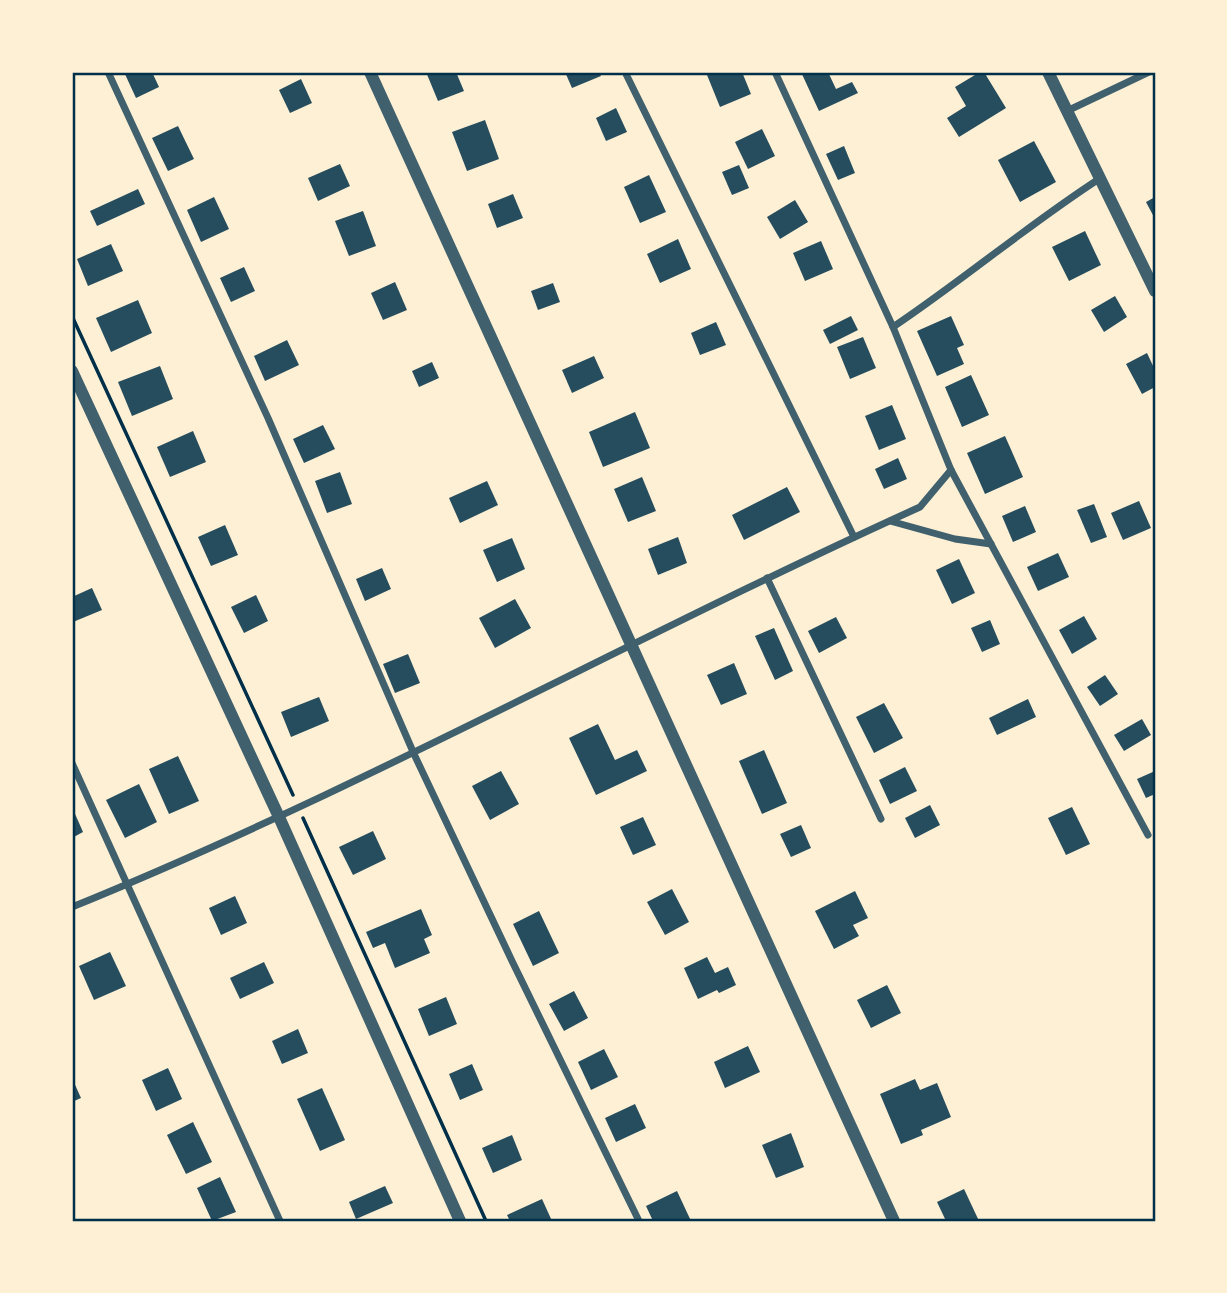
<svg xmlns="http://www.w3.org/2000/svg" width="1227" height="1293" viewBox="0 0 1227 1293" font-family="Spectral,serif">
<rect width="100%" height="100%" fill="#fdf0d5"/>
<!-- building -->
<g fill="#264d5e">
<polygon points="124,72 152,72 159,87 136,98"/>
<polygon points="426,72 456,72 464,91 438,101"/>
<polygon points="565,72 599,72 601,76 572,88"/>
<polygon points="714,72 742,72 751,94 720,107 707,75"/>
<polygon points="801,72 828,72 836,89 852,82 858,93 819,111"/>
<polygon points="980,72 984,72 1006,108 959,137 947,118 966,106 955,87"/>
<polygon points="301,79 312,103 290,113 279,90"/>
<polygon points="616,108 627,132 606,141 596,118"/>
<polygon points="485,120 499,159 467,171 452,132"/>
<polygon points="178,126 194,159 168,171 152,138"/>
<polygon points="762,129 775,156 748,169 735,142"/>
<polygon points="1034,141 1056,182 1020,202 998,160"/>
<polygon points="844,146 855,173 838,180 826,154"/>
<polygon points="340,164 350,186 318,201 308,178"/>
<polygon points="739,165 749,188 732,195 722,172"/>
<polygon points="649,175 666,212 640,223 624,187"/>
<polygon points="138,189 145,204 97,226 90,211"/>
<polygon points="513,194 523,218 497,228 488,204"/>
<polygon points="214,197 229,229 201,242 187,210"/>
<polygon points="1155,197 1155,219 1146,202"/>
<polygon points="795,200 808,222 780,239 767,217"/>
<polygon points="363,211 376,246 349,256 335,221"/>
<polygon points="1085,231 1101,265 1069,281 1052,247"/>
<polygon points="678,239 691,269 660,283 647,254"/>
<polygon points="821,241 833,269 805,281 793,253"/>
<polygon points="111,244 123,271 88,286 77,259"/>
<polygon points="244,267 255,291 231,302 220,278"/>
<polygon points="395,282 407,310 383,320 371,293"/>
<polygon points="553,283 560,302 538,310 531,291"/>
<polygon points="1115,296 1127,317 1104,332 1091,310"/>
<polygon points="138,300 152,333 111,352 96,318"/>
<polygon points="851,316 858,330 830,344 823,330"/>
<polygon points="951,316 964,345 957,348 964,364 937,376 917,331"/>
<polygon points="716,322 726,345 700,355 691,333"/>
<polygon points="863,337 876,368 850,379 837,347"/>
<polygon points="287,340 299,365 265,381 254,356"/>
<polygon points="1147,353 1155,370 1155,387 1142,394 1126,364"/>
<polygon points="594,356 604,378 572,393 562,370"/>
<polygon points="432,362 439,378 419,387 412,371"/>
<polygon points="160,366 173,399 132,416 118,382"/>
<polygon points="971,375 989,415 962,427 945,387"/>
<polygon points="892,405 906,439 879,450 865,416"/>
<polygon points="635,412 650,448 603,467 589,432"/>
<polygon points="323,425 335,449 304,463 293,439"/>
<polygon points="193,431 206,462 170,477 157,447"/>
<polygon points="1005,436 1023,477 985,494 967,453"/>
<polygon points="898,458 907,479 884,489 875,469"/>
<polygon points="340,472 352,504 327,513 315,481"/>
<polygon points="642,477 656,511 628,522 614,489"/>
<polygon points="487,481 498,505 460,523 449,498"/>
<polygon points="787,487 800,512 744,540 732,515"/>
<polygon points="1139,501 1151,528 1123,540 1111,513"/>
<polygon points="1094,504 1107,537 1091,543 1077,510"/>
<polygon points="1025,506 1036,532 1013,542 1002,516"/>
<polygon points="225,525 238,555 211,566 198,537"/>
<polygon points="678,537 687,563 658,575 648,549"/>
<polygon points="512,538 525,569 497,582 483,550"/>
<polygon points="1058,553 1069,577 1038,591 1027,567"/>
<polygon points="959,559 975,593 952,604 936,570"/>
<polygon points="382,568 391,589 365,601 356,579"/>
<polygon points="92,588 102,610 73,622 72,597"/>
<polygon points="256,595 268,621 244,633 231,607"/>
<polygon points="515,599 531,628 495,648 479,618"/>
<polygon points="1084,616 1097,639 1072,654 1059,630"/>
<polygon points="836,617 847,638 819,653 808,631"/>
<polygon points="990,620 1000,644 982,652 971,628"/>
<polygon points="774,628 793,671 775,680 755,636"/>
<polygon points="408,654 420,683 395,693 383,664"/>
<polygon points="734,663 747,694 721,705 707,675"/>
<polygon points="1105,675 1118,694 1100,706 1087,687"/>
<polygon points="319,697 329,721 291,737 281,712"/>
<polygon points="1028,699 1036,717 997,735 989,718"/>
<polygon points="884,703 903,738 874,753 856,717"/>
<polygon points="1142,719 1151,735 1124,751 1114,735"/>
<polygon points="598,724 615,760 637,750 647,771 596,795 569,738"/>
<polygon points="764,750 787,803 762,814 739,761"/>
<polygon points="178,756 199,801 169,814 149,769"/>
<polygon points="905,767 917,791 890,804 879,780"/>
<polygon points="501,771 519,804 490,820 472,786"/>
<polygon points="1155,771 1155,794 1146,798 1137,779"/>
<polygon points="139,784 157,822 125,838 106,800"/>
<polygon points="930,805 940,825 915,838 905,818"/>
<polygon points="72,807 83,832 72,838"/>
<polygon points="1072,807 1090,844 1066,855 1048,818"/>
<polygon points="643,817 656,845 633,855 620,827"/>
<polygon points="801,825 811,848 791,857 780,834"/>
<polygon points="373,831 386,859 353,875 339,847"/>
<polygon points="672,889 689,922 665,935 647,902"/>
<polygon points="855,891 868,918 853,925 859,936 834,949 815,911"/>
<polygon points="235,896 247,923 221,935 209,908"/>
<polygon points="421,909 432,935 424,939 430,953 395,968 385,943 373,948 366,932"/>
<polygon points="539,911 559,953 533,966 513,924"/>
<polygon points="110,952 126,986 94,1000 79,966"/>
<polygon points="707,957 715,973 728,967 736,985 719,993 717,990 698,999 684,968"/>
<polygon points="264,962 274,983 240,999 230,978"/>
<polygon points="887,985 901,1013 871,1028 857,1000"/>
<polygon points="574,991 588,1018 564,1031 549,1004"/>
<polygon points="446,997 457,1024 429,1036 418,1009"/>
<polygon points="298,1029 308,1053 282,1064 272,1041"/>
<polygon points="748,1046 760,1072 725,1088 714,1062"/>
<polygon points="604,1049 618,1077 591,1090 578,1062"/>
<polygon points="472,1064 483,1090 460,1100 449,1074"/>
<polygon points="168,1068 182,1099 156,1111 142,1080"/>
<polygon points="72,1078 81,1098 72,1102"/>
<polygon points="915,1079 920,1090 937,1083 951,1117 921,1130 923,1135 901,1144 880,1094"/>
<polygon points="322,1088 345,1140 320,1151 297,1099"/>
<polygon points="635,1104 646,1128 616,1142 605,1118"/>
<polygon points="193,1122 212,1162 186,1174 167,1135"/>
<polygon points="791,1133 804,1167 776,1178 762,1145"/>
<polygon points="512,1135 522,1160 493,1173 482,1148"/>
<polygon points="220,1177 236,1212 212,1221 197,1188"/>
<polygon points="385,1186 393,1203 356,1219 349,1202"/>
<polygon points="964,1189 979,1221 946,1221 937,1202"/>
<polygon points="677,1191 691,1221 653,1221 646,1206"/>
<polygon points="542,1199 552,1221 510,1221 507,1215"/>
</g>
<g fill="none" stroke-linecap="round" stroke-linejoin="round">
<!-- path -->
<g stroke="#003049" stroke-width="3.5">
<polyline points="72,316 293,795"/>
<polyline points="303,818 486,1221"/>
</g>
<!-- minor -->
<g stroke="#3f606c" stroke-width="7">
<polyline points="108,72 268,418 414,754 512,961 639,1221"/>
<polyline points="625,72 854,537"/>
<polyline points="775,72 893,327 951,470 1148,835"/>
<polyline points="1069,110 1149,72"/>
<path d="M 893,327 C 963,280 1028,225 1099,179"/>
<polyline points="890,521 955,539 991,544"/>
<polyline points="767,578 881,819"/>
<polyline points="72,763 280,1221"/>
<path d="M 72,907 C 362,789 635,636 920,507 L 951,470"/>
</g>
<!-- tertiary -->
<g stroke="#3f606c" stroke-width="12">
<polyline points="370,72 894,1221"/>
<polyline points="1048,72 1155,291"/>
<polyline points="72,371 279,817 460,1221"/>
</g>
</g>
<!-- border -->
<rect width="1227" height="1293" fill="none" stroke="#fdf0d5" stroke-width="147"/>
<rect x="74" y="74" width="1080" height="1146" fill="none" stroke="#003049" stroke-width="2.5"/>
</svg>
